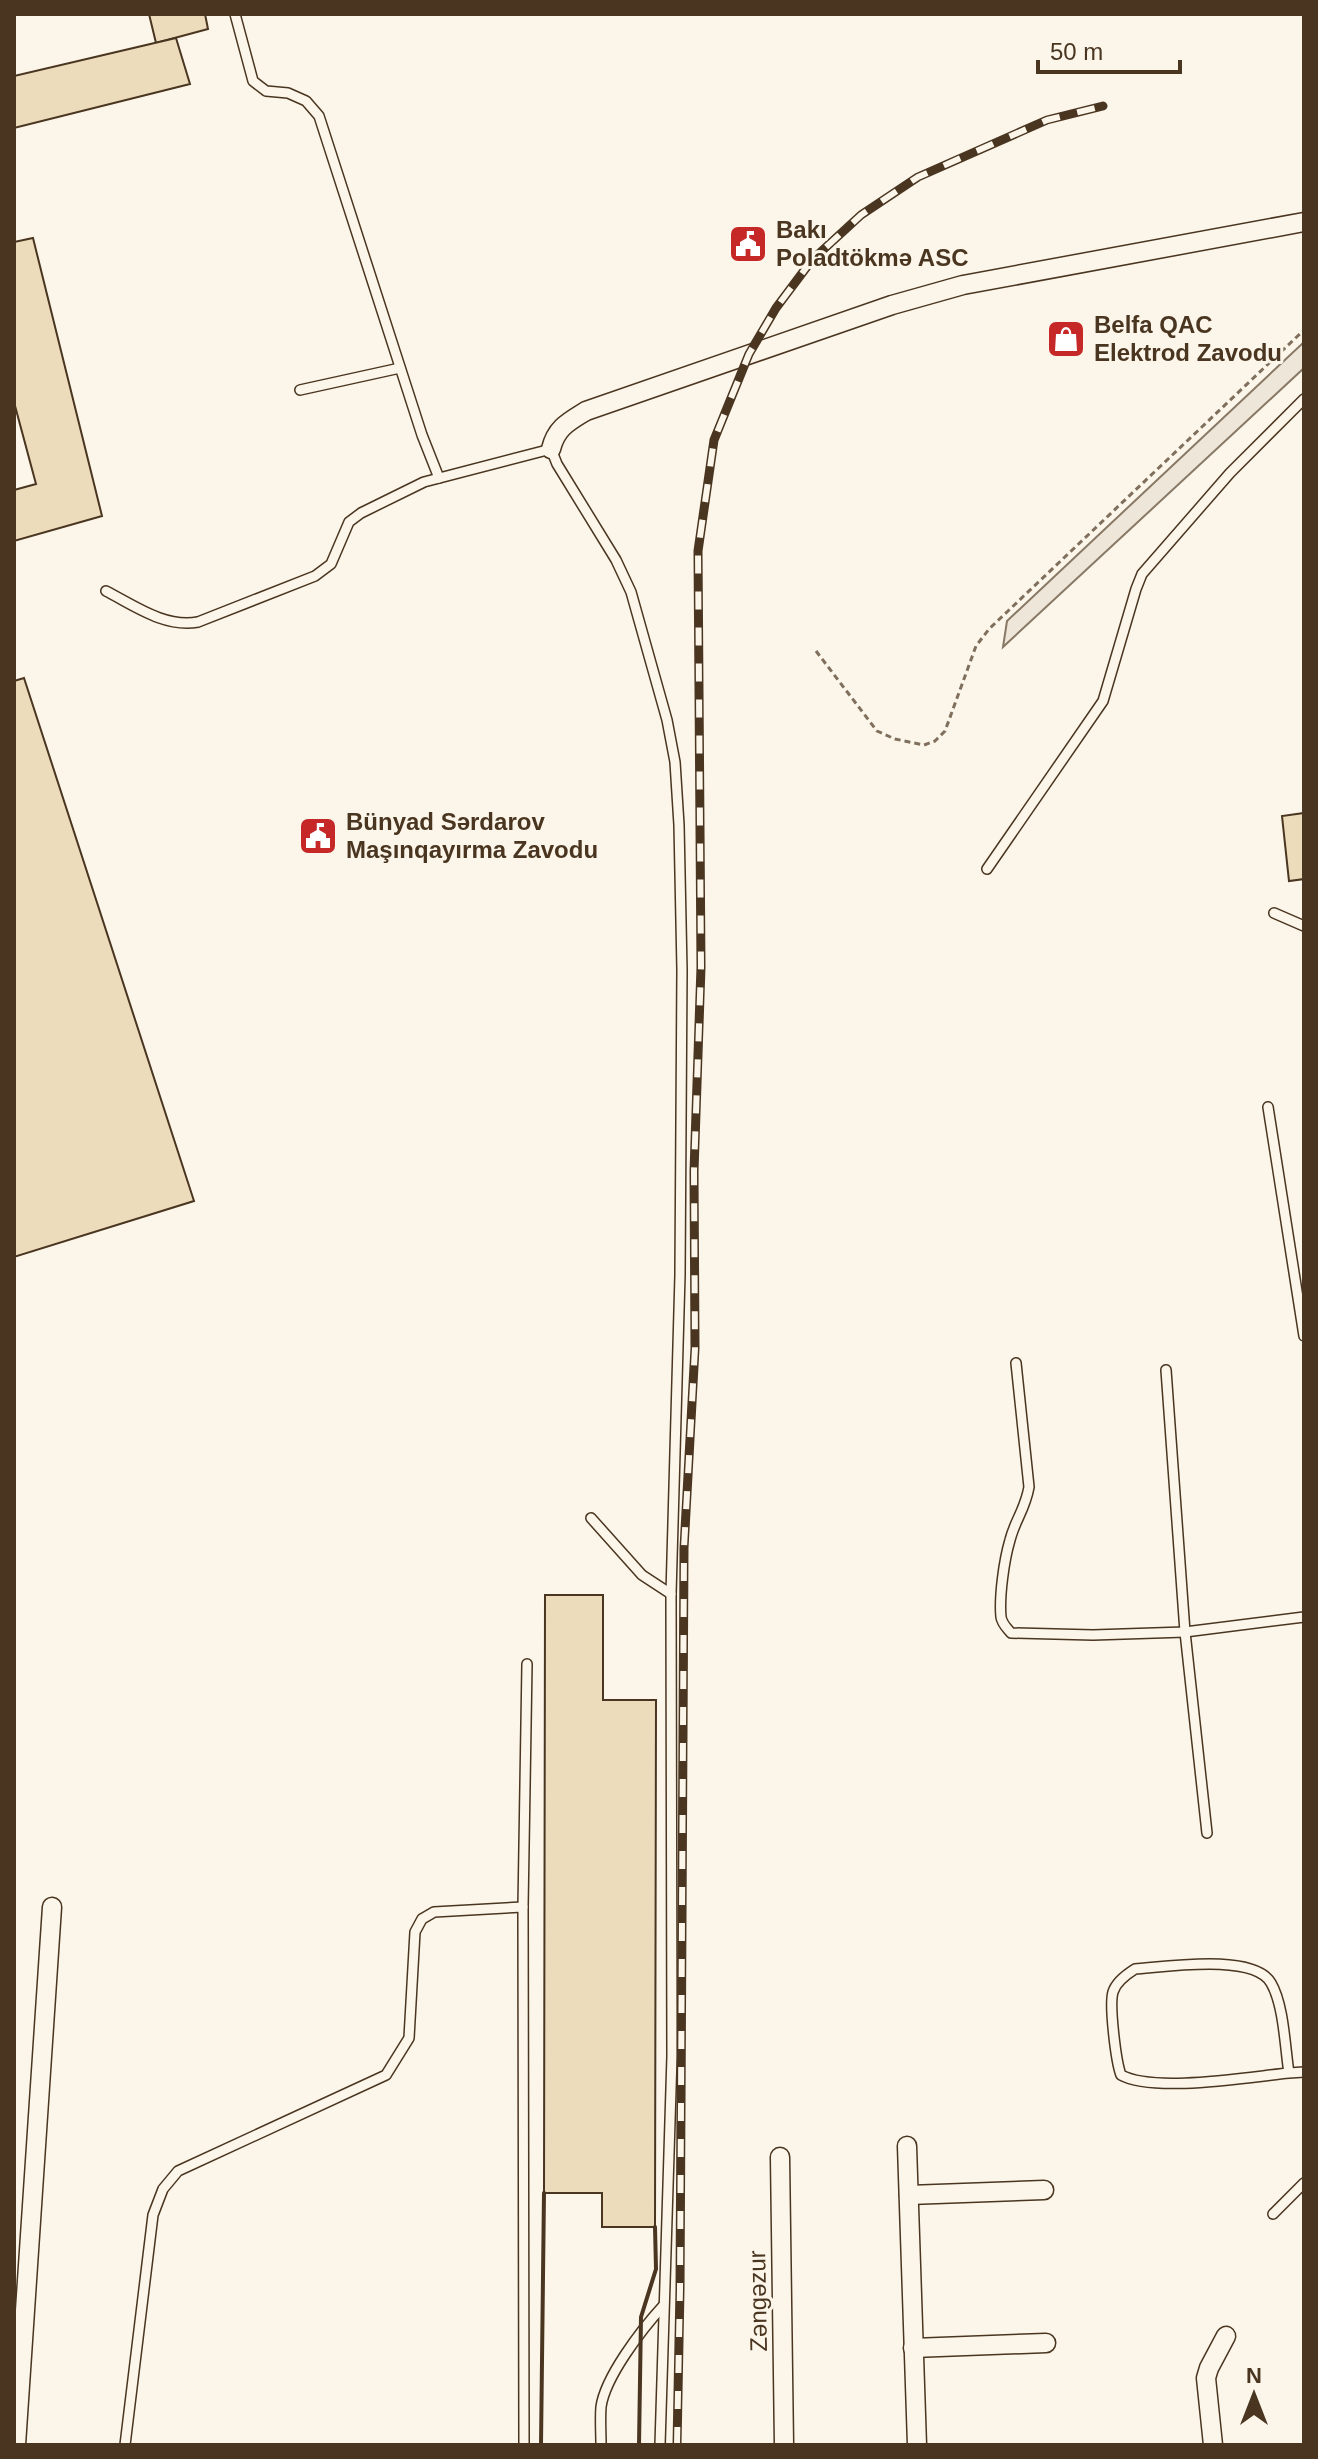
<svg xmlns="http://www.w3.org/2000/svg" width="1318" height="2459" viewBox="0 0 1318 2459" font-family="Helvetica,sans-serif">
<rect width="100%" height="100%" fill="#fbf6e9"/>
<!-- green -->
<polygon fill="#ede6d9" stroke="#887966" stroke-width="2" points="1304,342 1304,368 1003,647 1007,621"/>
<!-- building -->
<g fill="#ecdcbc" stroke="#4a3520" stroke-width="2">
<polygon points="149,14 205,14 208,29 156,43"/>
<polygon points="176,38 190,84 14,128 14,76"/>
<polygon points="33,238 102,516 14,541 14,490 36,484 14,402 14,242"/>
<polygon points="24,678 194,1201 14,1257 14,681"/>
<polygon points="1304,813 1304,879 1289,881 1282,816"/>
<polygon points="545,1595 603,1595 603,1700 656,1700 655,2227 602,2227 602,2193 544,2193"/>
</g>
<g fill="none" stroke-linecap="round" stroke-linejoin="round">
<defs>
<g id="lane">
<polyline points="235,14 253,81 266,91 288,93 306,101 319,116 422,435 439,478"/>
<polyline points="300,390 400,368"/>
<path d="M 106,591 C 135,606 165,628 198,622 L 315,576 L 331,564 L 349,522 L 361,513 L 424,482 L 551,449 L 557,464 L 616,560 L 631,592 L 667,720 L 675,762 L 679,825 L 682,970 L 680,1275 L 671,1594 L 672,2056 L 660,2445"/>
<polyline points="987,869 1103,701 1136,589 1142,574 1230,473 1304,399"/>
<polyline points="1274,913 1304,926"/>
<polyline points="1268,1107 1304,1336"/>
<path d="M 1016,1363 L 1029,1487 C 1025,1510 1015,1520 1010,1540 C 1004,1560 999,1597 1001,1617 C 1002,1624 1007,1628 1011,1633 L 1093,1635 L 1185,1632 L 1304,1617"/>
<polyline points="1166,1370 1185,1632 1207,1833"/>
<polyline points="591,1518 642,1575 671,1594"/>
<path d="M 1289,2073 C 1285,2048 1284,2005 1271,1983 C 1254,1953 1165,1967 1135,1969 C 1127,1974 1116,1982 1113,1992 C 1109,2005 1116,2062 1121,2075 C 1154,2093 1248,2077 1289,2073 L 1304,2072"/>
<polyline points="1273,2214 1304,2183"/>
<polyline points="125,2445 153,2215 163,2189 178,2171 386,2075 409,2038 415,1932 422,1919 434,1912 523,1907"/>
<polyline points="524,2445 523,1907 527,1664"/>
<path d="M 601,2445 C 601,2433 600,2419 601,2407 C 605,2377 642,2329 663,2306"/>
</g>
<g id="street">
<path d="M 551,449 C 556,428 568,422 586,411 L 892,305 L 963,285 L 1304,222"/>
<polyline points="907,2146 917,2445"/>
<polyline points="780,2157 784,2445"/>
<polyline points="909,2195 1044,2190"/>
<polyline points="913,2348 1046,2343"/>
<polyline points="16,2445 52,1907"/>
<polyline points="1213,2445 1206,2378 1209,2368 1226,2336"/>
</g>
</defs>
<!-- lane casing -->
<use href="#lane" stroke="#4a3520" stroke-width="12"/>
<!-- street casing -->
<use href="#street" stroke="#4a3520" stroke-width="21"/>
<!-- path -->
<polyline stroke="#7f6f5c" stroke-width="3" stroke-dasharray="6 4" stroke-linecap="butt" points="816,651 877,731 895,739 924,745 935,741 945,731 976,646 989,629 1304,330"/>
<!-- lane -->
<use href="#lane" stroke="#fbf6e9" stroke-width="9"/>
<!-- street -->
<use href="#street" stroke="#fbf6e9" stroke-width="18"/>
<defs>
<polyline id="rail" points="677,2445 680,2289 684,1548 695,1348 694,1171 701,967 698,551 714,440 749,354 776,308 812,260 861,215 918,177 1047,120 1103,106"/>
</defs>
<!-- rail casing -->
<use href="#rail" stroke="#4a3520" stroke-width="9"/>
<!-- rail -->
<use href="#rail" stroke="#fbf6e9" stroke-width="6" stroke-dasharray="18" stroke-linecap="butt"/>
<!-- wall -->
<g stroke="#4a3520" stroke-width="4">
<polyline points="541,2445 544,2193"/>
<polyline points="639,2445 641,2317 656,2269 655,2227"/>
</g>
</g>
<!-- icons -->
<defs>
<symbol id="civic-square" viewBox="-11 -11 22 22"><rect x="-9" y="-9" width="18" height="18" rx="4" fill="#c62828" stroke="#fbf6e9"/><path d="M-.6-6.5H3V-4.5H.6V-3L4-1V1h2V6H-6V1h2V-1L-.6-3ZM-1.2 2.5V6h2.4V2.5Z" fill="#fff"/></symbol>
<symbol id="shop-square" viewBox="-11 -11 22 22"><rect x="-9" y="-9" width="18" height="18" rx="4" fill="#c62828" stroke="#fbf6e9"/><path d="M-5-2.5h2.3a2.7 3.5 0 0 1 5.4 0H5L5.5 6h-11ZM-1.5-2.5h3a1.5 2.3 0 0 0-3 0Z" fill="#fff"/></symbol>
</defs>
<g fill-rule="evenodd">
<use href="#civic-square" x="726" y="222" width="44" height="44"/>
<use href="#shop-square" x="1044" y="317" width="44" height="44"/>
<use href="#civic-square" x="296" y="814" width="44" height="44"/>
</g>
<g text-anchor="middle" stroke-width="6" stroke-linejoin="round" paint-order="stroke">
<!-- poi labels -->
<g font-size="24" font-weight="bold" fill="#4a3520" stroke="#fbf6e9" text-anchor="start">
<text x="776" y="238">Bakı<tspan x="776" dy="28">Poladtökmə ASC</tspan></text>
<text x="1094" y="333">Belfa QAC<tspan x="1094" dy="28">Elektrod Zavodu</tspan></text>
<text x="346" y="830">Bünyad Sərdarov<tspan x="346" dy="28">Maşınqayırma Zavodu</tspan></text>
</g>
<!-- street labels -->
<g font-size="24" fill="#4a3520" stroke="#fbf6e9">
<text transform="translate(758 2301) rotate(-91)" y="8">Zəngəzur</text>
</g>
</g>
<!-- border -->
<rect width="1318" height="2459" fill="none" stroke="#4a3520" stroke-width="32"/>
<!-- north arrow -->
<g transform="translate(1254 2395)" stroke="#fbf6e9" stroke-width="6" paint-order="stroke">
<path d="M0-6L14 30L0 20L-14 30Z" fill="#4a3520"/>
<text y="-12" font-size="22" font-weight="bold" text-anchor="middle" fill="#4a3520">N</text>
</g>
<!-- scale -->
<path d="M1038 60v12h142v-12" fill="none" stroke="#4a3520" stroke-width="4"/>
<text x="1050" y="60" font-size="24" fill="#4a3520" stroke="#fbf6e9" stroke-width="6" paint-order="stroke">50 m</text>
</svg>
